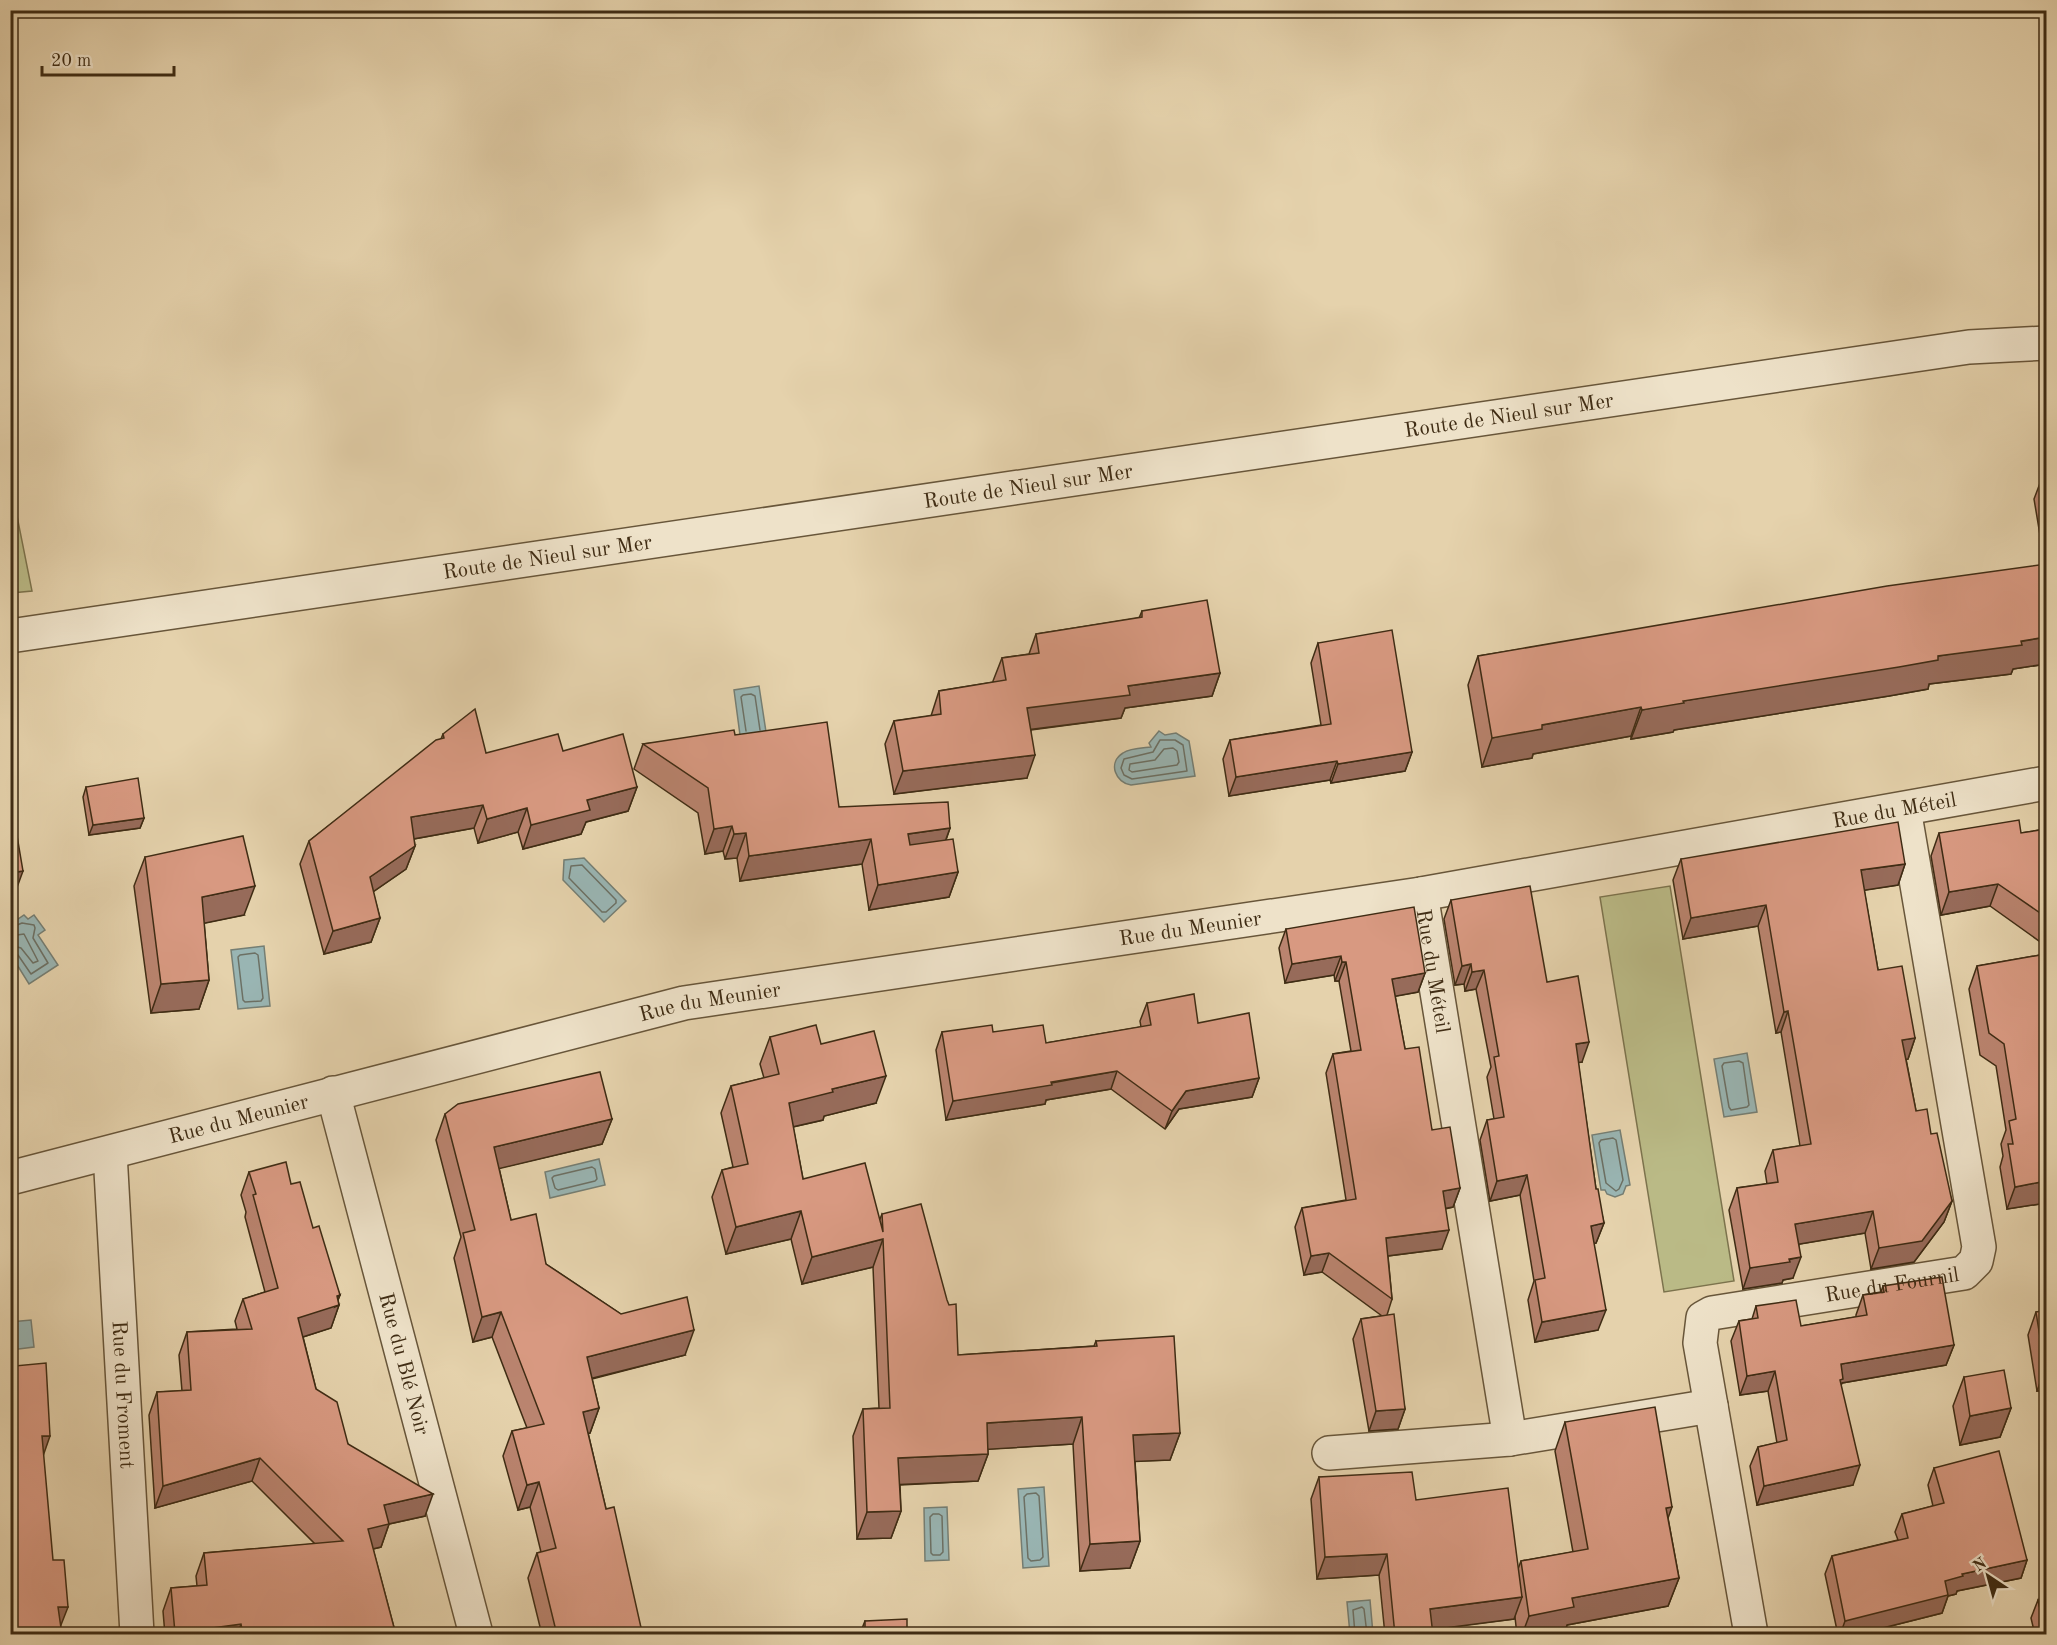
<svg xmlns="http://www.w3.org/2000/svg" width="2057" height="1645" viewBox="0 0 2057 1645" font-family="'Old Standard TT',serif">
<rect width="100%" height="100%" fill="#e5d2ac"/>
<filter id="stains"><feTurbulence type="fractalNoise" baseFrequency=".00333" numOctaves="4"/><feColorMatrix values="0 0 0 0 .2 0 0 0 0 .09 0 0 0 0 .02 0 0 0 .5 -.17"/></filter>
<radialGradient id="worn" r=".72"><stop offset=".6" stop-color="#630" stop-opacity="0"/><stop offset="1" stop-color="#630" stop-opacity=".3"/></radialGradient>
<!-- green -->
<g fill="#baba86" stroke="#7c734d" stroke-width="1.5">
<polygon points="10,481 32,591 11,593 10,593"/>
<polygon points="1670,886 1734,1281 1664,1292 1600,897"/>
</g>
<!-- water -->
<g fill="#99b5b3" stroke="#757e73" stroke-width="1.5">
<polygon points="759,686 768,745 742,750 734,690"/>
<path d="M 1159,731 L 1165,735 L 1176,733 L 1189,741 L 1195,776 L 1131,785 C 1116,783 1107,763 1123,753 C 1130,748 1143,748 1151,747 L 1149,743 Z"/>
<polygon points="584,858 626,901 604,922 563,880 564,860"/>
<polygon points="24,915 28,919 34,915 45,930 38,935 58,965 29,984 11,955 11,924"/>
<polygon points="264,946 270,1006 238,1009 231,950"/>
<polygon points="1747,1053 1757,1112 1724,1117 1714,1059"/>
<polygon points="1620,1130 1630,1185 1626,1186 1623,1194 1615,1197 1607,1194 1605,1190 1601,1190 1592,1135"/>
<polygon points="599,1159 605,1185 550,1198 545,1172"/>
<polygon points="31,1320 34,1347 11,1350 10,1322"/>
<polygon points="1044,1487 1049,1566 1023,1568 1018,1489"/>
<polygon points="947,1507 949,1560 925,1561 924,1508"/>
<polygon points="1370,1600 1373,1634 1350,1634 1347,1602"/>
</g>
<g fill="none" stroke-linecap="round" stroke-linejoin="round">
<!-- shore -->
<g stroke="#6c7064" stroke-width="1.5">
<polyline points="746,731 741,697 743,695 751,694 755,696 760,730"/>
<polygon points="1160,740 1175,740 1183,745 1187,771 1132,779 1124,775 1121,768 1124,759 1153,752"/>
<polygon points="1173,748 1177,751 1179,762 1177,765 1132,772 1129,770 1130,764 1155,760 1164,749"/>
<polygon points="582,865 616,900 616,903 606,912 602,912 569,878 571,866"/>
<polyline points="10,928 22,923 34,925 35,928 33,938 48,963 31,974 18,955 10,953"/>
<polyline points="10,936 24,934 38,961 33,963 21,948 10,945"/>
<polygon points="255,953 258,955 263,998 261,1001 245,1002 243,1000 238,957 240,955"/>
<polygon points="1739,1061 1743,1063 1749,1105 1747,1107 1731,1110 1729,1107 1722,1066 1724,1063"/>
<polygon points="1613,1138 1616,1140 1623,1180 1619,1189 1616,1191 1606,1183 1599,1143 1601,1140"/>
<polygon points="592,1167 595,1169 597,1179 595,1181 558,1190 555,1188 552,1178 554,1176"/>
<polygon points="1036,1493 1039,1496 1043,1557 1040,1560 1031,1561 1028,1558 1024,1497 1027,1494"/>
<polygon points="933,1514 939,1514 942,1516 943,1552 940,1555 933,1555 931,1553 930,1517"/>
<polyline points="1355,1634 1353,1610 1362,1607 1364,1609 1367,1634"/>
</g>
<defs>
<g id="minor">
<path id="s1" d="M 10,636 L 1969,347 L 2046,343"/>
<path id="s2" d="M 1421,894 L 1510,1439"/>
<path id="s3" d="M 333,1093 L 476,1634"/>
<path id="s4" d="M 110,1153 L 137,1634"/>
<path id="s5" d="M 10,1178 L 684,1003 L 1421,894 L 2046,783"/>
<polyline points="1329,1453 1510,1439 1711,1406"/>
<path id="s6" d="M 1751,1634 L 1700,1343 L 1703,1318 L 1712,1313 L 1964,1273 L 1976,1261 L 1979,1247 L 1904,809"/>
</g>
</defs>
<!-- minor casing -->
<use href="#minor" stroke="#68563a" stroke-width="36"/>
<!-- minor -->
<use href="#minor" stroke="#eee2c9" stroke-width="33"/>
</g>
<!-- wall -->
<g fill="#ba846f" stroke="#3f2c14" stroke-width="1.5">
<polygon points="2045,470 2046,470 2046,664 2013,669 2011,674 1929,684 1928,689 1889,696 1674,730 1673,732 1631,739 1631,736 1533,754 1532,758 1482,767 1468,685 1478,656 2045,565 2034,499"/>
<polygon points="1142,611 1220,673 1212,696 1125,708 1121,718 1031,730 1027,778 894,794 885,744 894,721 931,716 939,691 994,682 993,681 1002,658 1029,654 1036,634 1139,618"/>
<polygon points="1318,643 1412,752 1405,771 1331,783 1330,780 1229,796 1223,759 1230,740 1321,725 1311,663"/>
<polygon points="443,734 486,753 563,751 637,787 628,811 586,822 581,834 523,849 518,832 478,843 474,828 414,839 415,846 406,869 373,892 380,918 371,942 324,954 300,864 309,841 441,739"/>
<polygon points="735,735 839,807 950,828 946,840 958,872 949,897 869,910 862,864 740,881 737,858 725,859 723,851 705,854 698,813 634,769 643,744"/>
<polygon points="86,787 144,818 140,828 89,835 83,797"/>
<polygon points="2046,829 2046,946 1990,906 1941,915 1931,856 1939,833 2021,833"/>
<polygon points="145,857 244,915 204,923 209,980 199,1009 151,1013 134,886"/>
<polygon points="1681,859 1905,864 1898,885 1864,890 1878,970 1915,1038 1908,1059 1906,1059 1916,1111 1931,1134 1952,1201 1944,1222 1914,1262 1871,1269 1865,1233 1799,1244 1793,1278 1783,1280 1782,1283 1743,1289 1729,1210 1737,1188 1767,1184 1765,1171 1773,1150 1800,1146 1781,1032 1776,1033 1758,926 1683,939 1673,880"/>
<polygon points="1451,900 1547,982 1582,1062 1578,1062 1596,1189 1604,1223 1596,1243 1594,1243 1598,1330 1535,1342 1528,1300 1534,1281 1520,1195 1490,1201 1480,1140 1487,1120 1494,1119 1487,1077 1491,1067 1476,989 1465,991 1464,984 1455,985 1444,919"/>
<polygon points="1286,929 1425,973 1418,992 1395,996 1405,1049 1432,1130 1460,1188 1453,1207 1445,1209 1442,1249 1388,1256 1392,1299 1387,1315 1405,1409 1398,1429 1369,1431 1353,1339 1361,1319 1382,1316 1322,1272 1304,1275 1295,1227 1302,1208 1346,1200 1326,1073 1333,1054 1351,1051 1339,981 1335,981 1334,975 1285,983 1279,948"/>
<polygon points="2046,954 2046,1203 2007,1209 2000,1167 2003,1156 2001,1144 2006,1130 1999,1085 1996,1066 1980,1055 1969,989 1977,966"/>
<polygon points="1147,1003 1198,1023 1259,1078 1252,1097 1179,1109 1165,1129 1111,1089 1046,1100 1045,1104 946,1120 936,1050 942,1032 993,1032 1046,1043 1141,1027 1140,1021"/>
<polygon points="770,1037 821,1044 876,1103 824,1116 823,1120 793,1127 803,1179 880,1219 882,1214 958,1355 1094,1346 1096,1341 1180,1433 1170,1460 1135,1461 1140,1541 1130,1568 1080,1571 1073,1444 988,1449 988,1454 978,1481 900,1485 901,1511 891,1538 857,1539 853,1436 863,1409 879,1408 873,1267 802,1284 791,1239 726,1254 712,1197 722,1170 733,1167 721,1113 731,1086 764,1078 760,1064"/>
<polygon points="445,1114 612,1119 602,1144 499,1168 511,1220 546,1264 621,1314 685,1355 592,1379 599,1408 590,1433 588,1433 606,1509 642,1632 641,1635 542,1635 528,1578 537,1553 541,1552 530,1507 518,1510 503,1456 512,1431 527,1428 492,1337 473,1342 454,1258 461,1237 436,1140"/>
<polygon points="249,1172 291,1184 313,1228 340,1295 338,1300 339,1305 331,1328 303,1337 316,1389 348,1444 425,1516 389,1524 381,1547 373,1549 396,1635 165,1635 163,1611 171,1588 197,1586 196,1576 204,1553 315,1544 252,1481 155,1508 149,1415 157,1392 182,1391 179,1355 187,1332 237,1329 235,1321 243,1299 265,1292 245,1217 246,1212 241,1195"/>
<polygon points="2046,1272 2046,1390 2037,1391 2028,1335 2036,1312 2044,1311 2041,1288"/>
<polygon points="1883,1286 1954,1345 1946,1365 1842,1383 1841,1385 1853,1485 1757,1505 1750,1466 1758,1447 1777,1443 1768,1391 1740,1395 1731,1341 1739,1321 1752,1319 1756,1306 1801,1326 1856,1317 1856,1315 1863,1295 1881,1292"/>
<polygon points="1964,1377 2011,1408 2000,1437 1960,1445 1953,1406"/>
<polygon points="1565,1422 1668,1518 1679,1578 1668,1606 1567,1625 1564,1635 1517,1635 1515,1617 1514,1619 1432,1629 1433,1635 1385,1635 1379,1575 1317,1579 1311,1499 1319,1477 1416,1500 1518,1569 1521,1561 1573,1552 1555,1451"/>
<polygon points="1934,1468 2027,1560 2021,1578 1957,1591 1956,1594 1948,1596 1942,1613 1855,1635 1838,1635 1825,1574 1832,1556 1898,1540 1895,1532 1902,1514 1933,1506 1928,1485"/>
<polygon points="2038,1600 2046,1635 2035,1635 2031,1618"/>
<polygon points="865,1621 907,1635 861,1635 861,1631"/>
</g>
<!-- shaded-wall -->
<g fill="#976b5a" stroke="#3f2c14" stroke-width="1.5">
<polygon points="2046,637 2046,664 2013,669 2011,674 1929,684 1928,689 1889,696 1674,730 1673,732 1631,739 1642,710 1683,701"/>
<polygon points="1220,673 1212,696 1125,708 1121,718 1018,731 1027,708 1128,686"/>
<polygon points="1641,707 1631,736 1533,754 1532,758 1482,767 1492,738 1542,725"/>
<polygon points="1412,752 1405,771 1331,783 1338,764"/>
<polygon points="1035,755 1027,778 894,794 903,771"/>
<polygon points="1337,761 1330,780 1229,796 1236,777"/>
<polygon points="637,787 628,811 586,822 581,834 523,849 531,825 587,800"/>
<polygon points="483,805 474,828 402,841 411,817"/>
<polygon points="527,808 518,832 478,843 487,819"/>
<polygon points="144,818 140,828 89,835 93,825"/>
<polygon points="732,826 723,851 705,854 714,829"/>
<polygon points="950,828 941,853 899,859 908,834"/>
<polygon points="746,833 737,858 725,859 734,834"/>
<polygon points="871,839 862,864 740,881 749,856"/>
<polygon points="415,846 406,869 361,900 370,877"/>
<polygon points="1905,864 1898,885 1853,892 1861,870"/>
<polygon points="23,871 16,890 10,891 10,873"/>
<polygon points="958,872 949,897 869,910 878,885"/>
<polygon points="1998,884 1990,906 1941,915 1949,892"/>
<polygon points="255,886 244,915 191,926 202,897"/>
<polygon points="1766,905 1758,926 1683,939 1691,918"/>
<polygon points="380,918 371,942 324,954 333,931"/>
<polygon points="1341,956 1334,975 1285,983 1292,964"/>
<polygon points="1342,962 1346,962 1339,981 1335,981"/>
<polygon points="1471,964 1464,984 1455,985 1462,966"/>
<polygon points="1484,970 1476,989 1465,991 1472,972"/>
<polygon points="1425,973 1418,992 1386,998 1392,979"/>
<polygon points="209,980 199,1009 151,1013 161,984"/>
<polygon points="1788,1011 1781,1032 1776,1033 1784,1012"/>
<polygon points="1915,1038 1908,1059 1895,1061 1902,1040"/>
<polygon points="1589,1042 1582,1062 1569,1064 1576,1044"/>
<polygon points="1117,1071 1111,1089 1046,1100 1045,1104 946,1120 953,1101"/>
<polygon points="886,1076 876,1103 824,1116 823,1120 779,1130 789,1103 832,1089"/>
<polygon points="1259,1078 1252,1097 1179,1109 1165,1129 1172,1111 1186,1091"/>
<polygon points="612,1119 602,1144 485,1172 494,1147"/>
<polygon points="1527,1175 1520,1195 1490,1201 1497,1181"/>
<polygon points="2046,1181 2046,1203 2007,1209 2015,1187"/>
<polygon points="1460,1188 1453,1207 1436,1210 1443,1191"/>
<polygon points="1952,1201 1944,1222 1914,1262 1871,1269 1879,1248"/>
<polygon points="801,1211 791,1239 726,1254 736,1227"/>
<polygon points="1873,1211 1865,1233 1788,1246 1795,1224"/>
<polygon points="1604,1223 1596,1243 1584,1246 1591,1226"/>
<polygon points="1449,1230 1442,1249 1379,1257 1386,1238"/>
<polygon points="883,1239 873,1267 802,1284 812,1257"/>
<polygon points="1329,1253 1322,1272 1304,1275 1311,1256"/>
<polygon points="1801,1257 1793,1278 1783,1280 1782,1283 1743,1289 1750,1268"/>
<polygon points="340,1295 335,1307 339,1305 331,1328 290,1341 298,1318"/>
<polygon points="1606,1310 1598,1330 1535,1342 1542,1322"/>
<polygon points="501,1312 492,1337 473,1342 482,1317"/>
<polygon points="694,1330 685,1355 577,1382 587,1357"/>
<polygon points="1954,1345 1946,1365 1842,1383 1836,1399 1841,1364"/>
<polygon points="2046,1368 2046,1390 2037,1391 2045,1369"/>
<polygon points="1775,1371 1768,1391 1740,1395 1747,1376"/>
<polygon points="599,1408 590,1433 574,1437 583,1412"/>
<polygon points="2011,1408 2000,1437 1960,1445 1970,1416"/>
<polygon points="1405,1409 1398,1429 1369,1431 1376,1411"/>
<polygon points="1082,1417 1073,1444 977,1450 987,1423"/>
<polygon points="1180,1433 1170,1460 1124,1462 1133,1435"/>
<polygon points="42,1436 50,1436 42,1459"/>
<polygon points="988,1454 978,1481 889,1485 898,1458"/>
<polygon points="260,1458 252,1481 155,1508 163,1486"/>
<polygon points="1860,1465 1853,1485 1757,1505 1764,1486"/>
<polygon points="539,1482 530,1507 518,1510 527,1485"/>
<polygon points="433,1494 425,1516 389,1524 381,1547 360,1552 368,1529 384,1505"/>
<polygon points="1672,1507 1662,1535 1666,1508"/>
<polygon points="901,1511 891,1538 857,1539 867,1512"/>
<polygon points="1140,1541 1130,1568 1080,1571 1090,1544"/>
<polygon points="1387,1554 1379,1575 1317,1579 1325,1557"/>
<polygon points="2027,1560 2021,1578 1957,1591 1956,1594 1948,1596 1942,1613 1855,1635 1840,1635 1845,1621 1945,1581 1962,1574"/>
<polygon points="1679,1578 1668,1606 1567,1625 1564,1635 1522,1635 1529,1616 1572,1598"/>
<polygon points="1522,1597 1514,1619 1422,1631 1430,1609"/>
<polygon points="58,1607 68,1607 59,1630"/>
<polygon points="241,1624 237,1635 174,1635 175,1633"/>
</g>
<!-- building -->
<g fill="#d89981" stroke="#3f2c14" stroke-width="1.5">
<polygon points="2046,564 2046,637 2021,641 2022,645 1938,656 1938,660 1899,667 1683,701 1684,703 1642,710 1641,707 1542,725 1542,729 1492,738 1478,656 1887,586"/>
<polygon points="1207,600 1220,673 1128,686 1130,695 1027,708 1035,755 903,771 894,721 941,714 939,691 1006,680 1002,658 1039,653 1036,634 1142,617 1142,611"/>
<polygon points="1392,630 1412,752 1338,764 1337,761 1236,777 1230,740 1331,724 1318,643"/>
<polygon points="475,709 486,753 558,734 563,751 623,734 637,787 587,800 590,810 531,825 527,808 487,819 483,805 411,817 415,846 370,877 380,918 333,931 309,841 436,740 444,738 443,734"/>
<polygon points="827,722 839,807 948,802 950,828 908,834 910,845 953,839 958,872 878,885 871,839 749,856 746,833 734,834 732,826 714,829 708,788 643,744 734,730 735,735"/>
<polygon points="138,778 144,818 93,825 86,787"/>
<polygon points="10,818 14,818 23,871 10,873"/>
<polygon points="2019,820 2021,833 2046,829 2046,917 1998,884 1949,892 1939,833"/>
<polygon points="1898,822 1905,864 1861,870 1878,970 1902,966 1915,1038 1902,1040 1916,1111 1927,1109 1931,1134 1937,1133 1952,1201 1922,1241 1879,1248 1873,1211 1795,1224 1801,1257 1789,1259 1790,1262 1750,1268 1737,1188 1778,1182 1773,1150 1811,1144 1788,1011 1784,1012 1766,905 1691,918 1681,859"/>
<polygon points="243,836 255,886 202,897 209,980 161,984 145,857"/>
<polygon points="1530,886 1547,982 1578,976 1589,1042 1576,1044 1596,1189 1598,1189 1604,1223 1591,1226 1606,1310 1542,1322 1535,1280 1545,1278 1527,1175 1497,1181 1487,1120 1504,1117 1494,1057 1499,1056 1484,970 1472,972 1471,964 1462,966 1451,900"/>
<polygon points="1414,907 1425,973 1392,979 1405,1049 1419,1047 1432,1130 1450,1127 1460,1188 1443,1191 1449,1230 1386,1238 1392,1299 1329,1253 1311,1256 1302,1208 1356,1199 1333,1054 1361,1050 1346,962 1342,962 1341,956 1292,964 1286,929"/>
<polygon points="2046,954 2046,1181 2015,1187 2008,1144 2013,1144 2009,1121 2016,1119 2007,1063 2004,1044 1989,1033 1977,966"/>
<polygon points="1194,994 1198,1023 1249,1013 1259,1078 1186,1091 1172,1111 1117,1071 1051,1082 1052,1085 953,1101 942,1032 992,1025 993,1032 1043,1025 1046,1043 1151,1025 1147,1003"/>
<polygon points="816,1025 821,1044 874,1031 886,1076 832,1089 833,1092 789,1103 803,1179 865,1163 883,1232 882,1214 921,1204 947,1300 949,1305 956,1304 958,1355 1097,1346 1096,1341 1174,1336 1180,1433 1133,1435 1140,1541 1090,1544 1082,1417 987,1423 988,1454 898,1458 901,1511 867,1512 863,1409 890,1408 883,1239 812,1257 801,1211 736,1227 722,1170 748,1164 731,1086 779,1074 770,1037"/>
<polygon points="600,1072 612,1119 494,1147 511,1220 536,1214 546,1264 621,1314 687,1297 694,1330 587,1357 599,1408 583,1412 606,1509 614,1507 642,1632 639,1632 640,1635 557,1635 537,1553 556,1548 539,1482 527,1485 512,1431 544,1424 501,1312 482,1317 463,1233 475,1230 445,1114 458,1104"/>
<polygon points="286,1162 291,1184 300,1182 313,1228 319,1226 340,1295 337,1296 339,1305 298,1318 316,1389 337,1402 348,1444 433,1494 384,1505 389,1524 368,1529 396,1635 243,1635 241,1624 175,1633 171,1588 207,1585 204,1553 343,1541 260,1458 163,1486 157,1392 191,1390 187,1332 252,1329 243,1299 278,1288 253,1195 256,1194 249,1172"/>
<polygon points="1942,1277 1954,1345 1841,1364 1843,1379 1840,1380 1860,1465 1764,1486 1758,1447 1787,1440 1775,1371 1747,1376 1739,1321 1758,1318 1756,1306 1796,1300 1801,1326 1867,1315 1863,1295 1884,1292 1883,1286"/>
<polygon points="2046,1310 2046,1368 2045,1369 2036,1312"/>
<polygon points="1394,1314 1405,1409 1376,1411 1361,1319"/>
<polygon points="10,1348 12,1348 15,1366 46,1363 50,1436 42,1436 53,1560 64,1560 68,1607 58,1607 62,1635 10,1635"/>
<polygon points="2004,1370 2011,1408 1970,1416 1964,1377"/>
<polygon points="1655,1407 1672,1507 1666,1508 1679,1578 1572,1598 1574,1607 1529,1616 1521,1561 1588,1549 1565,1422"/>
<polygon points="1999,1451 2027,1560 1962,1574 1963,1576 1945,1581 1948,1595 1845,1621 1832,1556 1908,1538 1902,1514 1944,1503 1934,1468"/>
<polygon points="1412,1472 1416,1500 1508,1488 1522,1597 1430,1609 1433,1635 1395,1635 1387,1554 1325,1557 1319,1477"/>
<polygon points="2046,1598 2046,1635 2038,1600"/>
<polygon points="907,1619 907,1635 865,1635 865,1621"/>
</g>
<g text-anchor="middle" stroke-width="4.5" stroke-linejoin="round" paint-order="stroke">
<!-- street labels -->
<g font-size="21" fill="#3f2c14" stroke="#eee2c9">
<text dy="7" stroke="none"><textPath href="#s1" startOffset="1515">Route de Nieul sur Mer</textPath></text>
<text dy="7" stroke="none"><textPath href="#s1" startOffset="1029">Route de Nieul sur Mer</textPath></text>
<text dy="7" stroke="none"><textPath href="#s1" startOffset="543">Route de Nieul sur Mer</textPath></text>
<text dy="7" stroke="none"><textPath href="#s5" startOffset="1922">Rue du Méteil</textPath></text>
<text dy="7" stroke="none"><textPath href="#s5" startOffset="1208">Rue du Meunier</textPath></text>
<text dy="7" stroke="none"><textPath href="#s2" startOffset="78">Rue du Méteil</textPath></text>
<text dy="7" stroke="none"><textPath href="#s5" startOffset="722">Rue du Meunier</textPath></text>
<text dy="7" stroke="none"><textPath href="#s5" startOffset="236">Rue du Meunier</textPath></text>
<text dy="7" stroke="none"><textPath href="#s6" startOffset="513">Rue du Fournil</textPath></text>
<text dy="7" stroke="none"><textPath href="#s3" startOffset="280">Rue du Blé Noir</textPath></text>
<text dy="7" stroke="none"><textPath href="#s4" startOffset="242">Rue du Froment</textPath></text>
</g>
</g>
<!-- margin -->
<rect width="2057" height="1645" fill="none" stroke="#e5d2ac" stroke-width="36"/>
<rect x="12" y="12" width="2033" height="1621" fill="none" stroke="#3f2c14" stroke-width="3"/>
<rect x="18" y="18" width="2021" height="1609" fill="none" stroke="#3f2c14" stroke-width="1.5"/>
<!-- north arrow -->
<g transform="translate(1988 1576) rotate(324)" stroke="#eee2c9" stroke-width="4.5" paint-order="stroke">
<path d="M0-4.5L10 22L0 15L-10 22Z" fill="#3f2c14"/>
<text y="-9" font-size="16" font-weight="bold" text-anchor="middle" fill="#3f2c14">N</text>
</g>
<!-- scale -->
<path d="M42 66v9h132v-9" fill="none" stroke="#3f2c14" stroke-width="3"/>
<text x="51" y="66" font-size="18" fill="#3f2c14" stroke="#eee2c9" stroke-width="4.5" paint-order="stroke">20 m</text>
<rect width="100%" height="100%" filter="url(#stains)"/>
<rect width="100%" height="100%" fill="url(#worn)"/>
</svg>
